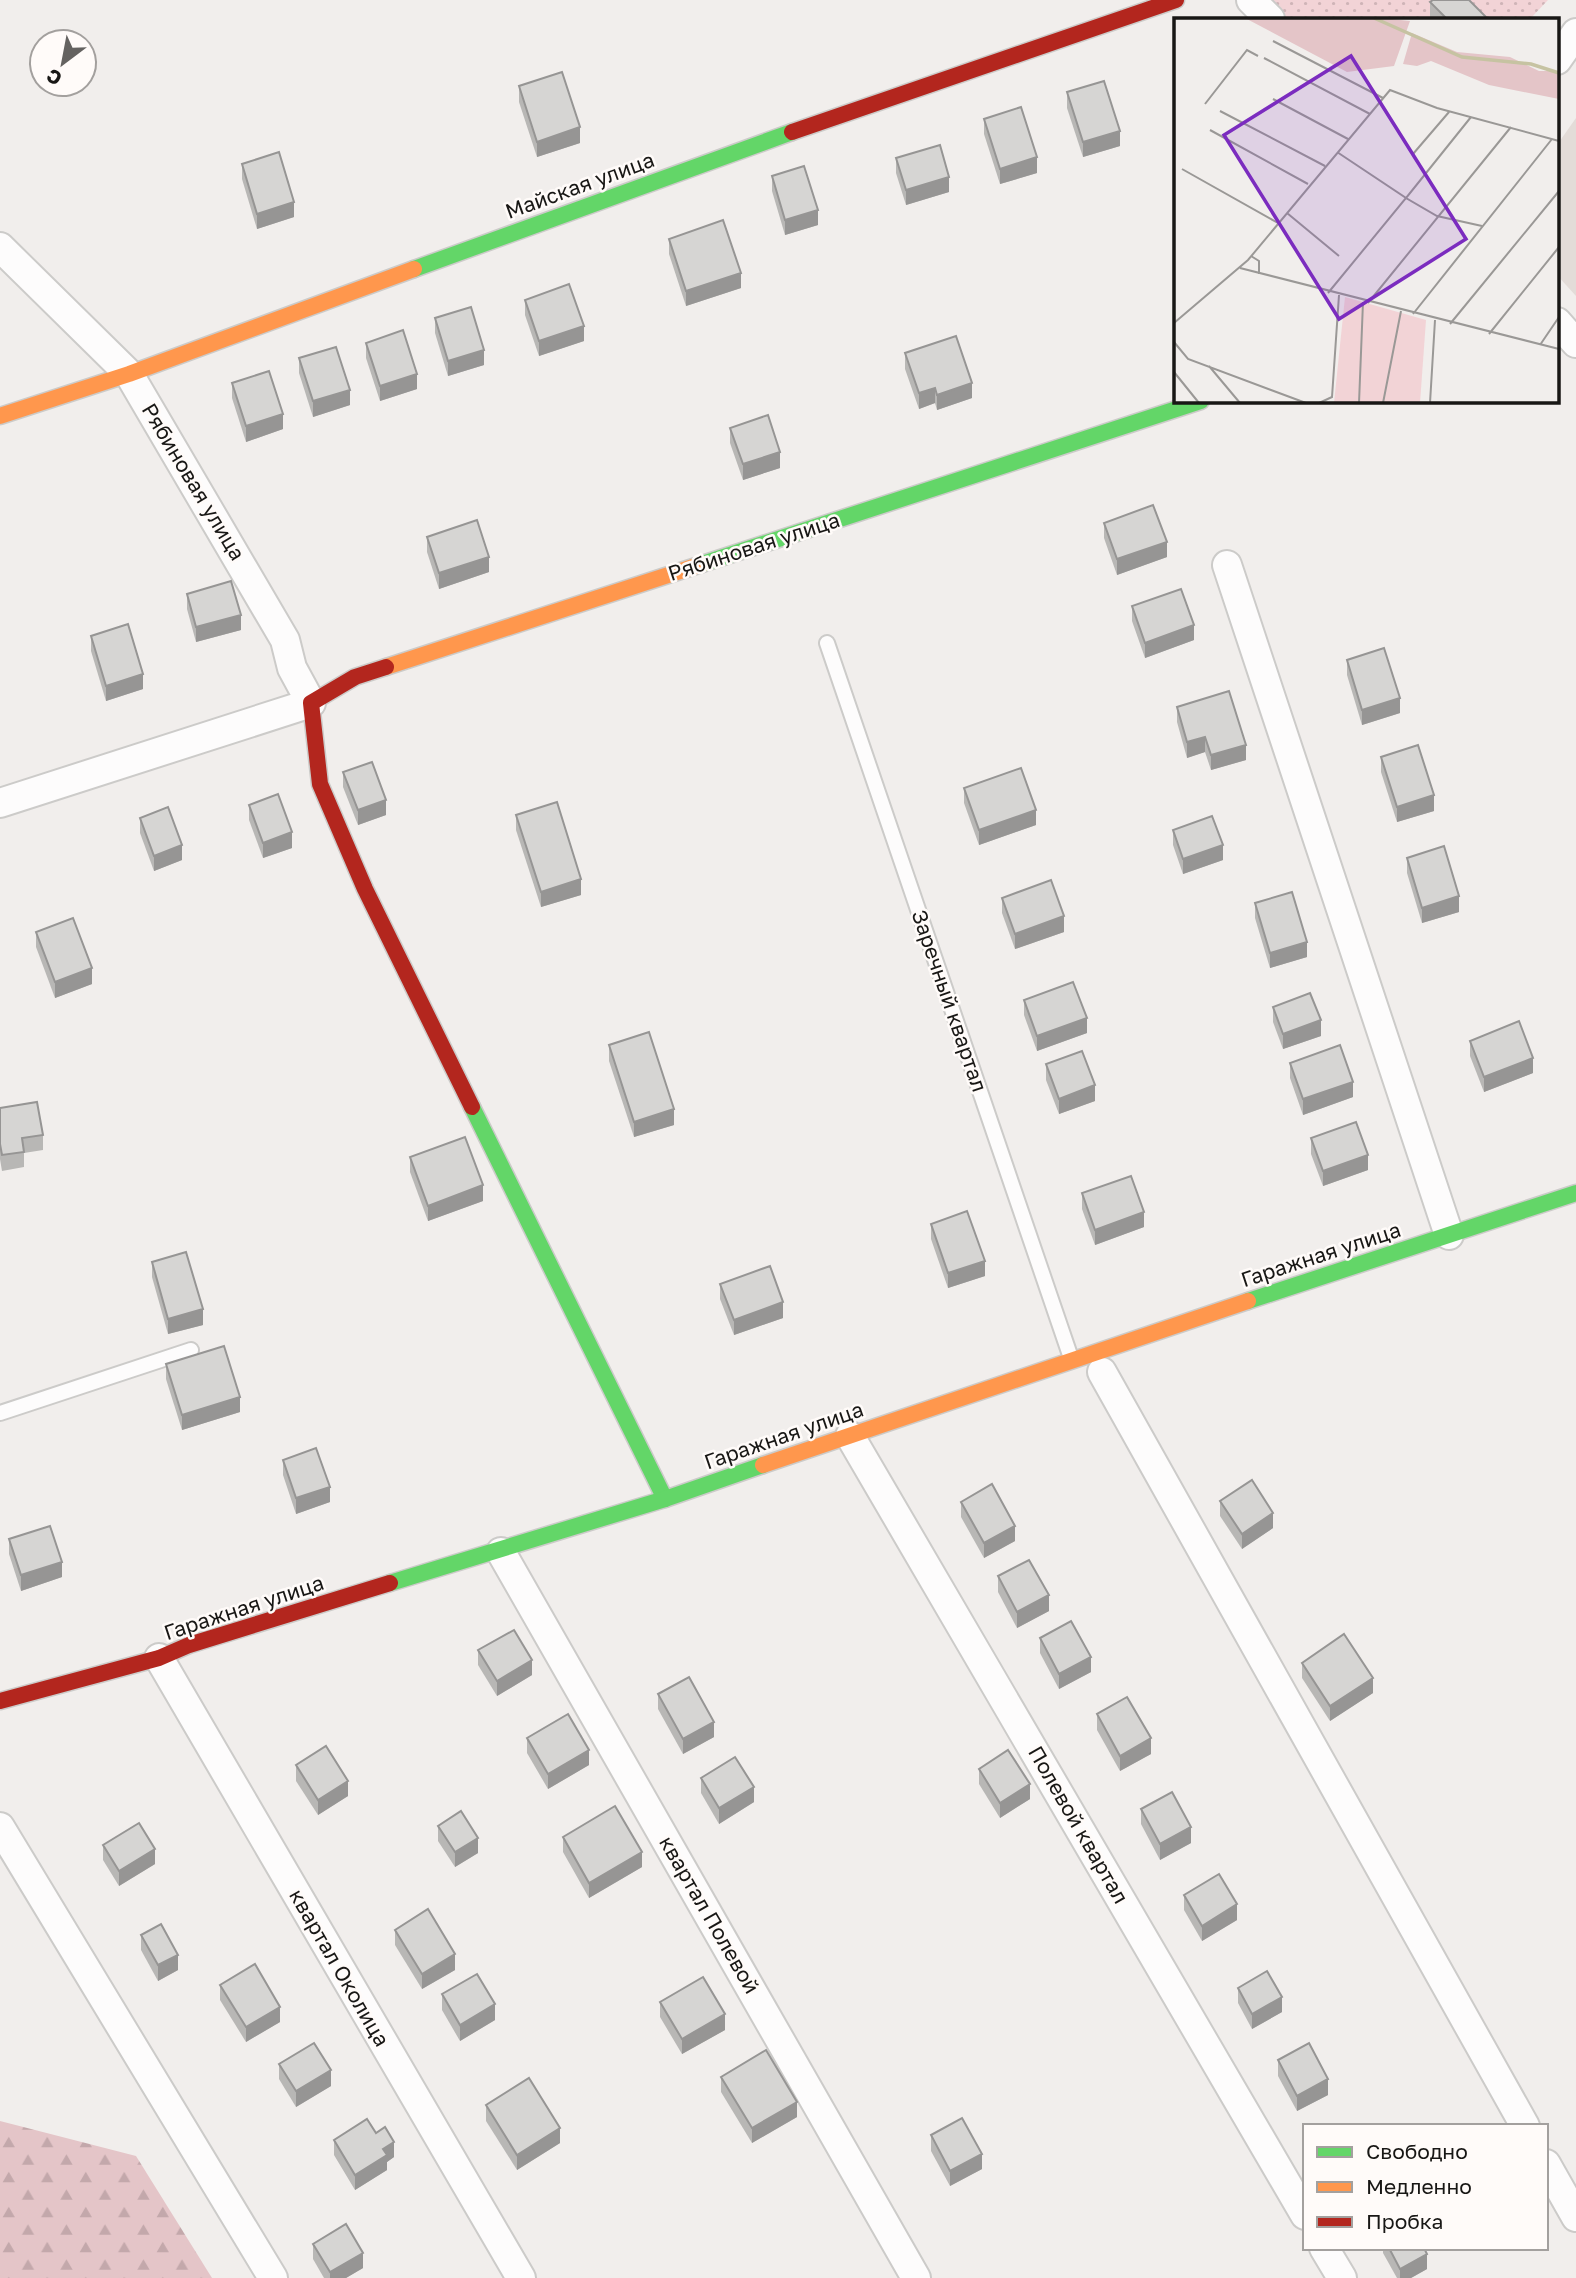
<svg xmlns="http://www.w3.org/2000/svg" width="1576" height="2278" viewBox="0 0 1576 2278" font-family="'Golos Text',sans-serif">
<defs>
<pattern id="forest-firs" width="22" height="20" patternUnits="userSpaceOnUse" patternTransform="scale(1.75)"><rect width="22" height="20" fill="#e4c5c8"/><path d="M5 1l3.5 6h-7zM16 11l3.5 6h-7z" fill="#c3a8ab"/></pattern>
<pattern id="garden-dots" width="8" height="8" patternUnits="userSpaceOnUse" patternTransform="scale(1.75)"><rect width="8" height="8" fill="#f2d3d6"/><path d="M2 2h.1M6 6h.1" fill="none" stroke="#cfb4b7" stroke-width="1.8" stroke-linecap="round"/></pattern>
</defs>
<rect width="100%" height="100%" fill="#f1eeec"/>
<!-- built -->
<polygon fill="#e3dcd8" points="1576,118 1576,296 1557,275 1557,145"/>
<!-- forest -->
<polygon fill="url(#forest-firs)" points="0,2121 136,2156 212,2278 0,2278"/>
<!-- garden -->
<polygon fill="url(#garden-dots)" points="1261,0 1548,0 1530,19 1278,19"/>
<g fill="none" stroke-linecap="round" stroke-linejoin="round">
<defs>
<g id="lane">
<polyline points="827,643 1071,1358"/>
<polyline points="0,1413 191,1350"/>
</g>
<g id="street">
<polyline points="1251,0 1270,19"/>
<polyline points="1557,60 1576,33"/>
<polyline points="0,247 129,374 285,640 292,668 311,703 0,803"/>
<polyline points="1557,322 1576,343"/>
<polyline points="1227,565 1449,1235"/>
<polyline points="1102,1372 1525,2126"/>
<polyline points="850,1436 1305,2215"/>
<polyline points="501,1552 916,2278"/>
<polyline points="159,1658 521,2278"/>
<polyline points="0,1827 273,2278"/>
<polyline points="1546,2164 1576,2217"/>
<polyline points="1324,2248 1342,2278"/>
</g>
<g id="fast">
<polyline points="414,269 792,132"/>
<polyline points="702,564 1201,401"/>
<polyline points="472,1107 665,1499"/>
<polyline points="1248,1301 1576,1193"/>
<polyline points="390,1583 665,1499 763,1465"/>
</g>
<g id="slow">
<polyline points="0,416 129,374 414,269"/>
<polyline points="386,667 702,564"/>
<polyline points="763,1465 1248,1301"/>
</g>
<g id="jam">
<polyline points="792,132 1176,0"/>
<polyline points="386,667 355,677 311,703 320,784 365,889 472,1107"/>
<polyline points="0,1701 159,1658 189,1645 390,1583"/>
</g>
</defs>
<!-- lane casing -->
<use href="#lane" stroke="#cccbc9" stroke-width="18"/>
<!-- street casing -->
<use href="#street" stroke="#cccbc9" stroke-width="32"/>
<!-- fast casing -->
<use href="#fast" stroke="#cccbc9" stroke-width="19"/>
<!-- slow casing -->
<use href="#slow" stroke="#cccbc9" stroke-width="19"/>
<!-- jam casing -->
<use href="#jam" stroke="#cccbc9" stroke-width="19"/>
<!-- lane -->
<use href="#lane" stroke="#fdfcfc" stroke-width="14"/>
<!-- street -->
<use href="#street" stroke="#fdfcfc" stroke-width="28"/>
<!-- fast -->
<use href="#fast" stroke="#63d668" stroke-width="16"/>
<!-- slow -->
<use href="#slow" stroke="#ff974d" stroke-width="16"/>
<!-- jam -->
<use href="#jam" stroke="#b3261e" stroke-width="16"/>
</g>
<!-- wall -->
<g fill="#b8b7b5">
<polygon points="1430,2 1487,19 1432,19 1430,17"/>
<polygon points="519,86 580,143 537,157 519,102"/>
<polygon points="1067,92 1120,146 1083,157 1067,108"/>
<polygon points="984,119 1037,173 1000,184 984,134"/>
<polygon points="896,158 949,192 906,205 896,173"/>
<polygon points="242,164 294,217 257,229 242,179"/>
<polygon points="772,176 818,225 785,235 772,191"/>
<polygon points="669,239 741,288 686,306 669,254"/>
<polygon points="525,300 584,341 539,356 525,315"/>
<polygon points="435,318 484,365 448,376 435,333"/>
<polygon points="366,343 417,389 380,401 366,358"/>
<polygon points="905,353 972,398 937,410 935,403 919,409 905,369"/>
<polygon points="299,358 350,405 313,417 299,373"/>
<polygon points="232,383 283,429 246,442 232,398"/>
<polygon points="730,428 780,468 743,480 730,443"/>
<polygon points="1104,523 1167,557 1117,575 1104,538"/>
<polygon points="427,537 489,572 439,589 427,552"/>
<polygon points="187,594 241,630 196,642 187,609"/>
<polygon points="1132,606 1194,640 1145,658 1132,621"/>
<polygon points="91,636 143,689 106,701 91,651"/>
<polygon points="1347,660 1400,713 1362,725 1347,675"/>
<polygon points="1177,707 1246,760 1211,770 1205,752 1187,758 1177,722"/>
<polygon points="1381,757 1434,811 1397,822 1381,772"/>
<polygon points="343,772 386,815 358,825 343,787"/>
<polygon points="964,788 1036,825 979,845 964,803"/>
<polygon points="249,805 292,848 263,858 249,820"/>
<polygon points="516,815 581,895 541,907 516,830"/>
<polygon points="140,818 182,860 154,871 140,833"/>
<polygon points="1173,830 1223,860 1183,874 1173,845"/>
<polygon points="1407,858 1459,912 1422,923 1407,873"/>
<polygon points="1002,898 1064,932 1015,949 1002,913"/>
<polygon points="1255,903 1307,957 1270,968 1255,918"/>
<polygon points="36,932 92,984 55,998 36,947"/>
<polygon points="1024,1000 1087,1033 1037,1051 1024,1015"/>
<polygon points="1273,1007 1321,1036 1283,1049 1273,1022"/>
<polygon points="1470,1041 1533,1073 1484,1092 1470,1056"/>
<polygon points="609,1045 674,1125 634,1137 609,1061"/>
<polygon points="1290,1063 1353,1097 1303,1115 1290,1078"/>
<polygon points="1046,1064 1095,1101 1059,1114 1046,1080"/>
<polygon points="0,1108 43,1135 43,1150 24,1153 24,1167 2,1171 0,1159"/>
<polygon points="1311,1138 1368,1170 1323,1186 1311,1154"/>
<polygon points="410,1157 483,1201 428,1221 410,1172"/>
<polygon points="1082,1193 1144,1227 1095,1245 1082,1209"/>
<polygon points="931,1224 985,1276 948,1288 931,1239"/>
<polygon points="152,1262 203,1325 168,1334 152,1277"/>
<polygon points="720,1284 783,1318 734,1335 720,1299"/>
<polygon points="166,1364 240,1412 182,1430 166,1379"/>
<polygon points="283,1460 330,1502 296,1514 283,1475"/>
<polygon points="1220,1501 1273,1528 1242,1549 1220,1516"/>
<polygon points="961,1502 1015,1541 984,1558 961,1517"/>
<polygon points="9,1539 62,1577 21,1591 9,1554"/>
<polygon points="998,1576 1049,1611 1017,1628 998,1592"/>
<polygon points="1040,1638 1091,1672 1059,1689 1040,1653"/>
<polygon points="478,1650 532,1675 497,1696 478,1665"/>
<polygon points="1302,1663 1373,1693 1330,1721 1302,1678"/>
<polygon points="658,1694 714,1737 683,1754 658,1709"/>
<polygon points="1097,1714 1151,1754 1120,1771 1097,1730"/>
<polygon points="527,1738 589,1765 548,1789 527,1753"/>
<polygon points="296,1765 348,1796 318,1815 296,1781"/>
<polygon points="979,1769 1030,1799 1000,1818 979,1784"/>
<polygon points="701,1778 754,1802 719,1824 701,1793"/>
<polygon points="1141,1809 1191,1843 1160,1860 1141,1824"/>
<polygon points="438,1826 478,1853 455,1867 438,1841"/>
<polygon points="563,1837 642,1867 589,1898 563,1852"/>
<polygon points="103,1845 155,1864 119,1886 103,1860"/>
<polygon points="1184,1895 1237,1920 1202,1941 1184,1910"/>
<polygon points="395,1930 455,1970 422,1989 395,1945"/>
<polygon points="141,1935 178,1970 158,1981 141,1950"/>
<polygon points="220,1985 280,2022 246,2042 220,2000"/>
<polygon points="1238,1988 1282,2012 1252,2029 1238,2003"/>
<polygon points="442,1994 495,2020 460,2041 442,2010"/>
<polygon points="660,2002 725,2030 682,2054 660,2017"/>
<polygon points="1278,2060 1328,2095 1297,2111 1278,2076"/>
<polygon points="279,2064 331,2086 296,2107 279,2079"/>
<polygon points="721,2077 797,2117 752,2143 721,2092"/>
<polygon points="486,2105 560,2143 517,2170 486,2121"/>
<polygon points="376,2133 394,2157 387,2162 387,2170 355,2190 334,2155 334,2140"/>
<polygon points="931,2135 982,2169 950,2186 931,2151"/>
<polygon points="313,2244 363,2268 346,2278 324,2278 313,2259"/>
<polygon points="1383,2248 1424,2248 1427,2269 1411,2278 1397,2278 1383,2253"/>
</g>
<!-- shaded-wall -->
<g fill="#969594">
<polygon points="580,127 580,143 537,157 537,142"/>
<polygon points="1120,131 1120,146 1083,157 1083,142"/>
<polygon points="1037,157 1037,173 1000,184 1000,169"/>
<polygon points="949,177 949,192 906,205 906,190"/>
<polygon points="294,202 294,217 257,229 257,214"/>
<polygon points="818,210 818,225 785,235 785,220"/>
<polygon points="741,273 741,288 686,306 686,291"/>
<polygon points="584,326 584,341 539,356 539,341"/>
<polygon points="484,350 484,365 448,376 448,361"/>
<polygon points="417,374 417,389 380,401 380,386"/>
<polygon points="972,383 972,398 937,410 937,395"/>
<polygon points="935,388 935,403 919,409 919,393"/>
<polygon points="350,390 350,405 313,417 313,401"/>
<polygon points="283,414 283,429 246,442 246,426"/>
<polygon points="780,452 780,468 743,480 743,464"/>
<polygon points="1167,542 1167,557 1117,575 1117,559"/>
<polygon points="489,557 489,572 439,589 439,573"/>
<polygon points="241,615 241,630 196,642 196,627"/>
<polygon points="1194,625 1194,640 1145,658 1145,643"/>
<polygon points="143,674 143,689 106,701 106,686"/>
<polygon points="1400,698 1400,713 1362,725 1362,710"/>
<polygon points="1205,737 1205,752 1187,758 1187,742"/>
<polygon points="1246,745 1246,760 1211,770 1211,755"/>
<polygon points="1434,795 1434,811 1397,822 1397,807"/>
<polygon points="386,800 386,815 358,825 358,810"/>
<polygon points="1036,810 1036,825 979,845 979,830"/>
<polygon points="292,832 292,848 263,858 263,843"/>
<polygon points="182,845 182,860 154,871 154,856"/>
<polygon points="1223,845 1223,860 1183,874 1183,859"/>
<polygon points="581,879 581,895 541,907 541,892"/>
<polygon points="1459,896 1459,912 1422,923 1422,908"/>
<polygon points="1064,916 1064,932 1015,949 1015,934"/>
<polygon points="1307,942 1307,957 1270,968 1270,953"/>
<polygon points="92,968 92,984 55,998 55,982"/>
<polygon points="1087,1018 1087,1033 1037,1051 1037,1036"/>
<polygon points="1321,1020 1321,1036 1283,1049 1283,1034"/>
<polygon points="1533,1058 1533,1073 1484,1092 1484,1077"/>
<polygon points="1353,1082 1353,1097 1303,1115 1303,1099"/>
<polygon points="1095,1085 1095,1101 1059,1114 1059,1099"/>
<polygon points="674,1109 674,1125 634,1137 634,1122"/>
<polygon points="1368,1155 1368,1170 1323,1186 1323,1171"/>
<polygon points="483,1185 483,1201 428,1221 428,1206"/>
<polygon points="1144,1212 1144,1227 1095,1245 1095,1230"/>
<polygon points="985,1261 985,1276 948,1288 948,1273"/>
<polygon points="783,1302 783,1318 734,1335 734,1320"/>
<polygon points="203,1309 203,1325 168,1334 168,1319"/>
<polygon points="240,1397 240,1412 182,1430 182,1415"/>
<polygon points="330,1487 330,1502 296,1514 296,1498"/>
<polygon points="1273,1513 1273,1528 1242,1549 1242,1534"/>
<polygon points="1015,1526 1015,1541 984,1558 984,1543"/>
<polygon points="62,1562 62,1577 21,1591 21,1575"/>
<polygon points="1049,1595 1049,1611 1017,1628 1017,1612"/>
<polygon points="1091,1657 1091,1672 1059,1689 1059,1674"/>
<polygon points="532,1660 532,1675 497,1696 497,1681"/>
<polygon points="1373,1678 1373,1693 1330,1721 1330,1706"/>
<polygon points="714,1722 714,1737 683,1754 683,1739"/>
<polygon points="1151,1738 1151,1754 1120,1771 1120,1756"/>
<polygon points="589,1750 589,1765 548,1789 548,1774"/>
<polygon points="348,1781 348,1796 318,1815 318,1800"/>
<polygon points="1030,1784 1030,1799 1000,1818 1000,1803"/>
<polygon points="754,1787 754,1802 719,1824 719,1808"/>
<polygon points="1191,1827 1191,1843 1160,1860 1160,1844"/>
<polygon points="478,1838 478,1853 455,1867 455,1852"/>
<polygon points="155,1849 155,1864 119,1886 119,1871"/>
<polygon points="642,1852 642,1867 589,1898 589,1883"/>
<polygon points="1237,1904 1237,1920 1202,1941 1202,1926"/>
<polygon points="455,1954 455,1970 422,1989 422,1974"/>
<polygon points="178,1955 178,1970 158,1981 158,1965"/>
<polygon points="1282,1997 1282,2012 1252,2029 1252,2014"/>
<polygon points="495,2004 495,2020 460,2041 460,2025"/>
<polygon points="280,2007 280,2022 246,2042 246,2027"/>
<polygon points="725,2014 725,2030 682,2054 682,2039"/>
<polygon points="331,2070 331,2086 296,2107 296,2091"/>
<polygon points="1328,2079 1328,2095 1297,2111 1297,2096"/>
<polygon points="797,2102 797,2117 752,2143 752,2128"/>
<polygon points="560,2128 560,2143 517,2170 517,2155"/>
<polygon points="394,2142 394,2157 387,2162 387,2170 355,2190 355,2175 383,2149"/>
<polygon points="982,2154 982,2169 950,2186 950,2171"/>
<polygon points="363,2253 363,2268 346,2278 330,2278 330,2272"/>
<polygon points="1427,2254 1427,2269 1411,2278 1400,2278 1400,2269"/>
</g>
<!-- building -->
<g fill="#d6d5d3" stroke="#969594" stroke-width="2">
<polygon points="1433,0 1469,0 1487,18 1447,19 1430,2"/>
<polygon points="562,72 580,127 537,142 519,86"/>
<polygon points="1104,81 1120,131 1083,142 1067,92"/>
<polygon points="1021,107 1037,157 1000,169 984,119"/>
<polygon points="940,145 949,177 906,190 896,158"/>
<polygon points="279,152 294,202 257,214 242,164"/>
<polygon points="804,166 818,210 785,220 772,176"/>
<polygon points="723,220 741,273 686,291 669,239"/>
<polygon points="569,284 584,326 539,341 525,300"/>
<polygon points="471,307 484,350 448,361 435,318"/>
<polygon points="403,330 417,374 380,386 366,343"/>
<polygon points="956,336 972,383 937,395 935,388 919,393 905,353"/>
<polygon points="336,347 350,390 313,401 299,358"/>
<polygon points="269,371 283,414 246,426 232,383"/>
<polygon points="768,415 780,452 743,464 730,428"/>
<polygon points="1153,505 1167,542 1117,559 1104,523"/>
<polygon points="477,520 489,557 439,573 427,537"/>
<polygon points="231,581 241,615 196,627 187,594"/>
<polygon points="1181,589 1194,625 1145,643 1132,606"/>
<polygon points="128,624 143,674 106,686 91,636"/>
<polygon points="1384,648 1400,698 1362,710 1347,660"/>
<polygon points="1229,691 1246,745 1211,755 1205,737 1187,742 1177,707"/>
<polygon points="1418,745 1434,795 1397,807 1381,757"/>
<polygon points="372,762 386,800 358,810 343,772"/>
<polygon points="1021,768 1036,810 979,830 964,788"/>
<polygon points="278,794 292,832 263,843 249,805"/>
<polygon points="557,802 581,879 541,892 516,815"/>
<polygon points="168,807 182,845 154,856 140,818"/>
<polygon points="1212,816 1223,845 1183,859 1173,830"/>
<polygon points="1444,846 1459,896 1422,908 1407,858"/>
<polygon points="1051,880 1064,916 1015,934 1002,898"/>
<polygon points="1292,892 1307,942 1270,953 1255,903"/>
<polygon points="73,918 92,968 55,982 36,932"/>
<polygon points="1073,982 1087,1018 1037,1036 1024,1000"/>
<polygon points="1310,993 1321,1020 1283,1034 1273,1007"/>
<polygon points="1519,1021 1533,1058 1484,1077 1470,1041"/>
<polygon points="649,1032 674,1109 634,1122 609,1045"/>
<polygon points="1340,1045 1353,1082 1303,1099 1290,1063"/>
<polygon points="1082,1051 1095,1085 1059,1099 1046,1064"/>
<polygon points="37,1102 43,1135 22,1138 24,1152 2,1155 0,1144 0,1108"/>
<polygon points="1356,1122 1368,1155 1323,1171 1311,1138"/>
<polygon points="465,1137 483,1185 428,1206 410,1157"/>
<polygon points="1131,1176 1144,1212 1095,1230 1082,1193"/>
<polygon points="967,1211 985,1261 948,1273 931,1224"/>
<polygon points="186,1252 203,1309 168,1319 152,1262"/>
<polygon points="770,1266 783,1302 734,1320 720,1284"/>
<polygon points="224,1346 240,1397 182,1415 166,1364"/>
<polygon points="316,1448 330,1487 296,1498 283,1460"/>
<polygon points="1252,1480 1273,1513 1242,1534 1220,1501"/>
<polygon points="992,1484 1015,1526 984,1543 961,1502"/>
<polygon points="50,1526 62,1562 21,1575 9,1539"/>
<polygon points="1029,1560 1049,1595 1017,1612 998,1576"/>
<polygon points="1071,1621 1091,1657 1059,1674 1040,1638"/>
<polygon points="514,1630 532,1660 497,1681 478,1650"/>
<polygon points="1344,1634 1373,1678 1330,1706 1302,1663"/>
<polygon points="689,1677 714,1722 683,1739 658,1694"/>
<polygon points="1127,1697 1151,1738 1120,1756 1097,1714"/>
<polygon points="568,1714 589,1750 548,1774 527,1738"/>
<polygon points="326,1746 348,1781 318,1800 296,1765"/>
<polygon points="1008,1750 1030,1784 1000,1803 979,1769"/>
<polygon points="735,1757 754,1787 719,1808 701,1778"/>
<polygon points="1172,1792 1191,1827 1160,1844 1141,1809"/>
<polygon points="615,1806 642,1852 589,1883 563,1837"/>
<polygon points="461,1811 478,1838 455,1852 438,1826"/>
<polygon points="139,1823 155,1849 119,1871 103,1845"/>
<polygon points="1219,1874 1237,1904 1202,1926 1184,1895"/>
<polygon points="428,1909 455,1954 422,1974 395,1930"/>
<polygon points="161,1924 178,1955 158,1965 141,1935"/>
<polygon points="255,1964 280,2007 246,2027 220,1985"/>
<polygon points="1267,1971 1282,1997 1252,2014 1238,1988"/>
<polygon points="477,1974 495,2004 460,2025 442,1994"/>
<polygon points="703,1977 725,2014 682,2039 660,2002"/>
<polygon points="314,2043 331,2070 296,2091 279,2064"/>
<polygon points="1309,2043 1328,2079 1297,2096 1278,2060"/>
<polygon points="766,2050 797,2102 752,2128 721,2077"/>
<polygon points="529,2078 560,2128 517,2155 486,2105"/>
<polygon points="962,2118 982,2154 950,2171 931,2135"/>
<polygon points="367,2119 376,2133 385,2127 394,2142 383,2149 387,2155 355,2175 334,2140"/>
<polygon points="346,2224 363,2253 330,2272 313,2244"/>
<polygon points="1389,2248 1424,2248 1427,2254 1400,2269"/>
</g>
<g text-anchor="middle" stroke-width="5" stroke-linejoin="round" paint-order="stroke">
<!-- street labels -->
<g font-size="21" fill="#181715" stroke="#fffbf9">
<text transform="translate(580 186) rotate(-20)" y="7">Майская улица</text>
<text transform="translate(193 482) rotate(59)" y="7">Рябиновая улица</text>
<text transform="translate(754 547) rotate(-18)" y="7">Рябиновая улица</text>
<text transform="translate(949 1001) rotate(71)" y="7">Заречный квартал</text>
<text transform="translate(1321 1255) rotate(-18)" y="7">Гаражная улица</text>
<text transform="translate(784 1436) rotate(-19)" y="7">Гаражная улица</text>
<text transform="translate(244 1608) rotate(-18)" y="7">Гаражная улица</text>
<text transform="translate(1078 1825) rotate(60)" y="7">Полевой квартал</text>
<text transform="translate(709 1915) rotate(60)" y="7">квартал Полевой</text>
<text transform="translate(339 1968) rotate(60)" y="7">квартал Околица</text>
</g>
</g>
<!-- overview -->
<g transform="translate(1174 18)">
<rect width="385" height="385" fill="#f1eeec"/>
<path d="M 71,0 L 207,0 L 236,3 L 220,48 L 173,54 ZM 238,15 L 283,34 L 336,39 L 365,53 L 385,53 L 385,81 L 315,67 L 257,43 L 243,48 L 229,46 Z" fill="#e4c5c8"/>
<path d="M 171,279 L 252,302 L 246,385 L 160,385 Z" fill="#f2d3d6"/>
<path fill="none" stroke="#c6c3a2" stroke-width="3.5" d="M 200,0 L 288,39 L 357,46 L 385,55"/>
<path fill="none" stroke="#9a9896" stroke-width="2" d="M 99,23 L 209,80M 90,40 L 196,96M 99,81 L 174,121M 31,86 L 73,32 L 84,38M 46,93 L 151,148M 297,99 L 232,180 L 263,198 L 308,208M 36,112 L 134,166M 239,136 L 275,94M 8,151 L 104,205M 113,195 L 165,238M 77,238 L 85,243 L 85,256M 66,250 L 385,331M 154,275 L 232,180 L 163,134M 194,285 L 337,109M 239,296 L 378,121M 0,305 L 74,242 L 216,72 L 263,90 L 385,123M 276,306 L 385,173M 315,316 L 385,229M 0,324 L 14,341 L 132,385M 366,327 L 385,299M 35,348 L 66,385M 0,354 L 25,385M 145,385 L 158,379 L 165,277M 185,385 L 189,284M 209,385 L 227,293M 256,385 L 261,302"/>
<path fill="#7b2cbf" fill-opacity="0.15" stroke="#7b2cbf" stroke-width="3.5" d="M 177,38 L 292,221 L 165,301 L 50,117 Z"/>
<rect width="385" height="385" fill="none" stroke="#181715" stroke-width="3.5"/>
</g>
<!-- legend -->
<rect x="1303" y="2124" width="245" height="126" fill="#fffbf9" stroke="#a3a09e" stroke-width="2"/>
<rect x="1317" y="2147" width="35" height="10" fill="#63d668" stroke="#a3a09e" stroke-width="2"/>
<text x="1366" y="2159" font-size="21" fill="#181715">Свободно</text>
<rect x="1317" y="2182" width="35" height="10" fill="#ff974d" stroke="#a3a09e" stroke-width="2"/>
<text x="1366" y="2194" font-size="21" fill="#181715">Медленно</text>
<rect x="1317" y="2217" width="35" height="10" fill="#b3261e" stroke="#a3a09e" stroke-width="2"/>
<text x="1366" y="2229" font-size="21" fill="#181715">Пробка</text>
<!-- north arrow -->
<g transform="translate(63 63) rotate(212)"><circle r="33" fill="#fffbf9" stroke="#a3a09e" stroke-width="2"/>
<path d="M0-5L12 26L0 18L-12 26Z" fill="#646260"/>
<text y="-10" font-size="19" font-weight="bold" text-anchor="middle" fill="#181715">С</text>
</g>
</svg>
